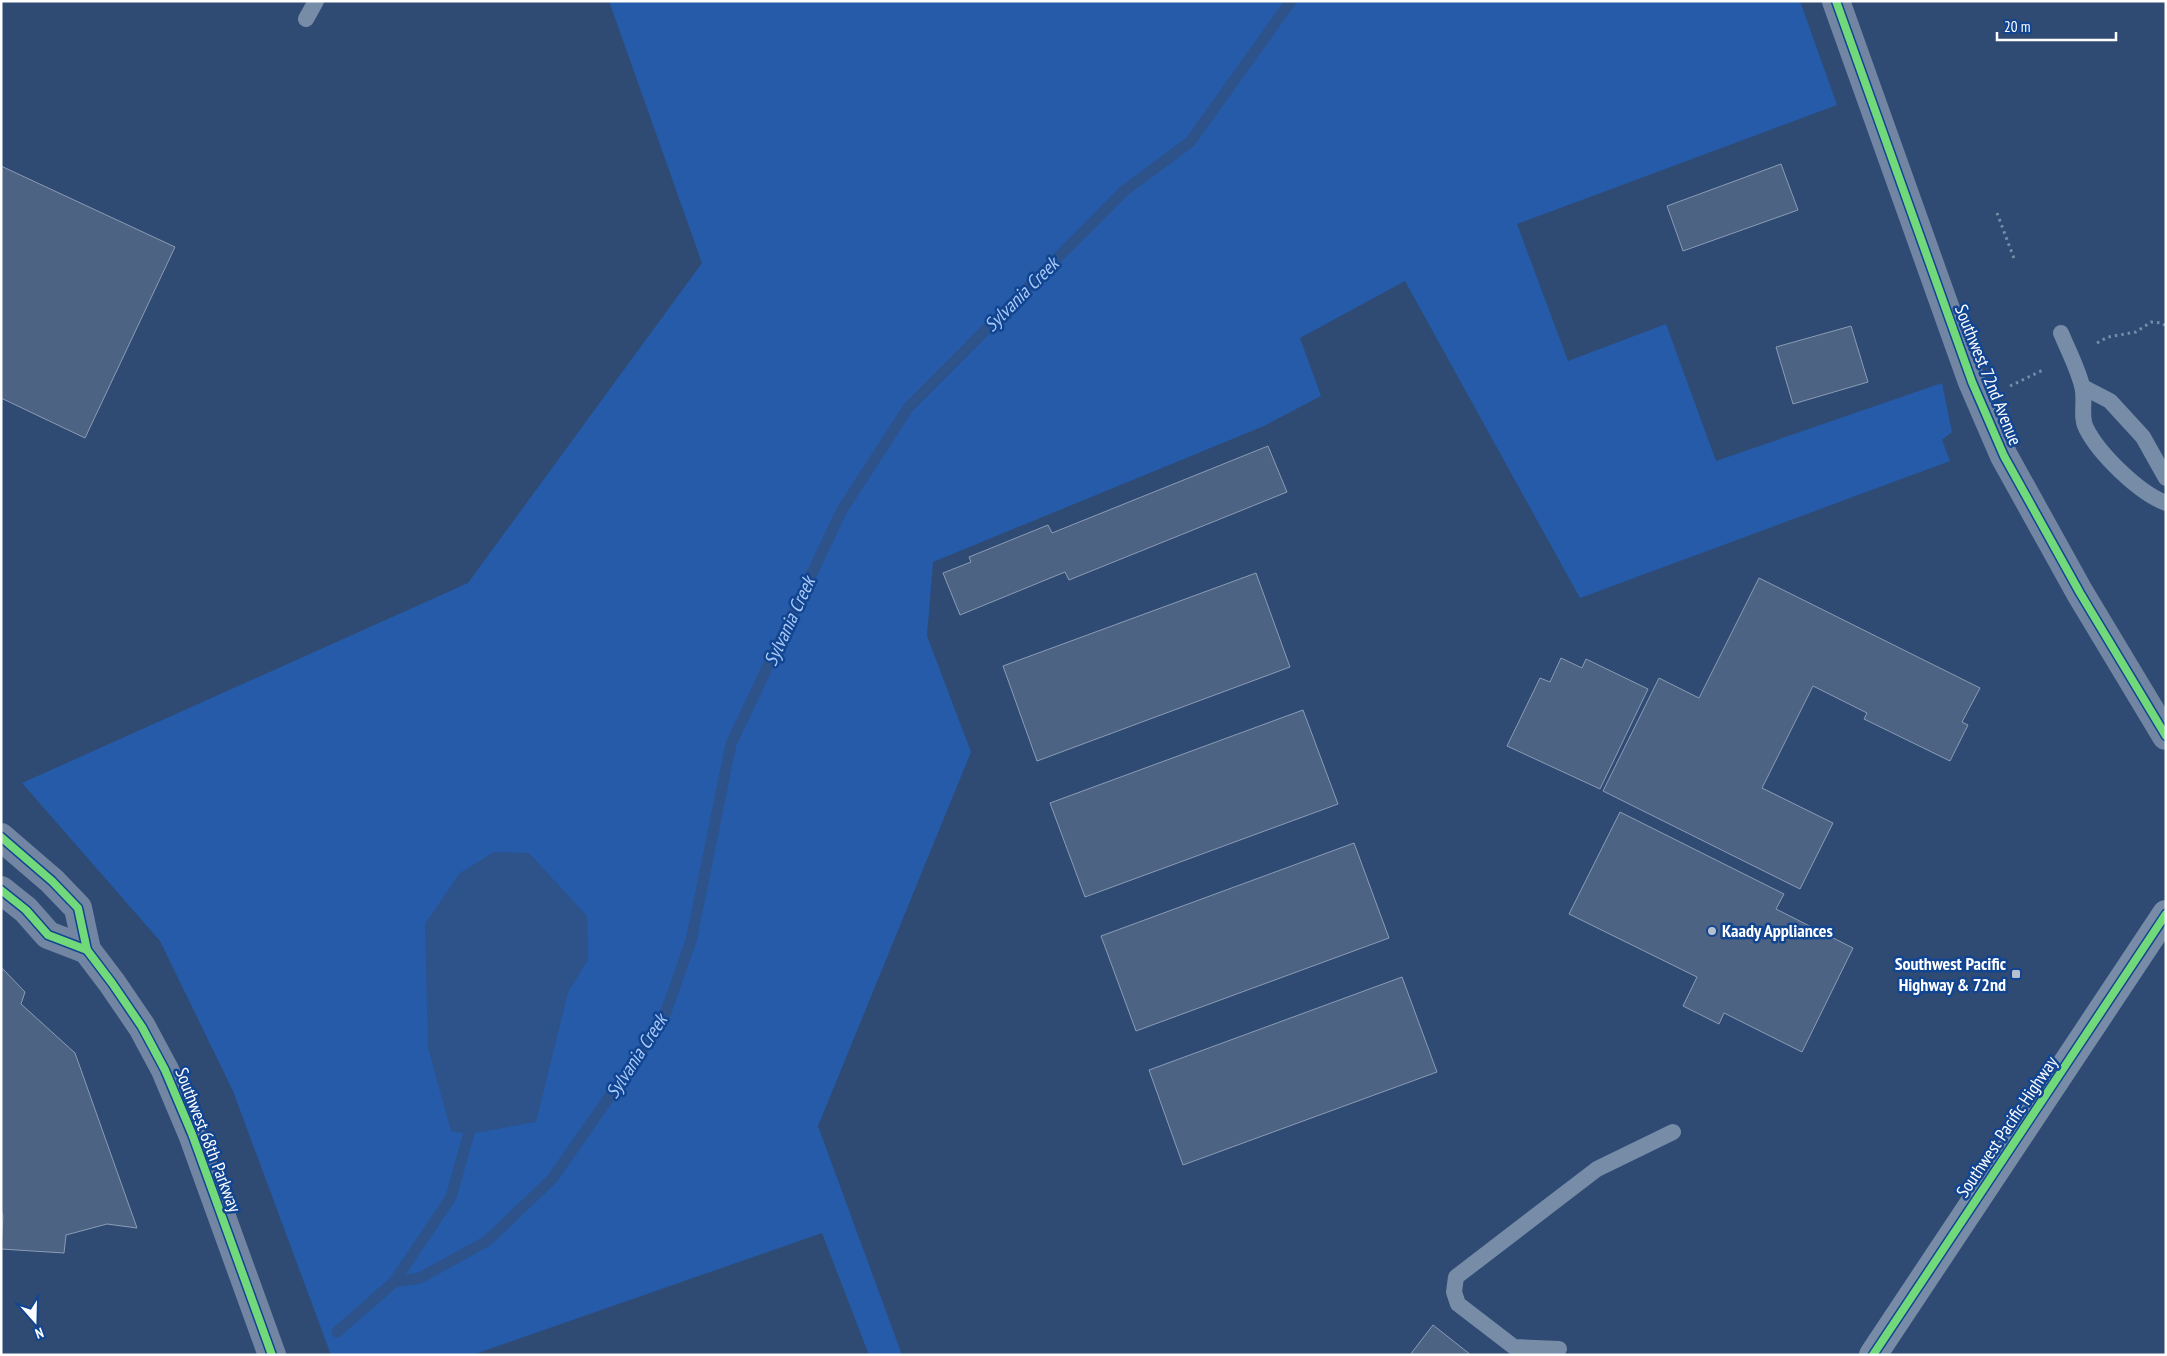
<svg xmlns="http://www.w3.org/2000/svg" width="2167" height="1356" viewBox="0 0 2167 1356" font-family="'PT Sans Narrow',sans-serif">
<rect width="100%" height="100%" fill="#2f4b74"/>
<!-- green -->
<polygon fill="#255ba8" points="609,1 1800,1 1837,105 1517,224 1568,361 1666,324 1716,461 1942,383 1952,432 1942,440 1950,461 1580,598 1405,281 1300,338 1321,396 1264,426 933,562 927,636 971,752 818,1126 902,1355 869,1355 822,1233 472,1355 331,1355 233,1091 160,941 22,783 468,583 702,263"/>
<!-- water -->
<polygon fill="#2e528a" points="494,852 529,853 587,916 588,960 568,992 536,1122 470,1134 451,1131 428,1048 425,924 460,873"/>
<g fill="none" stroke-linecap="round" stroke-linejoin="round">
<!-- stream -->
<g stroke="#2e528a" stroke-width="11">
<polyline points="394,1282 420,1278 487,1241 552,1179 663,1020 691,941 731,744 842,510 908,408 1124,191 1190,142 1291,1"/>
<polyline points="337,1332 394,1282 451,1197 473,1119"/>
</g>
</g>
<!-- building -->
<g fill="#4c6384" stroke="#8b9cb5">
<polygon points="1781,164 1798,210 1683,251 1667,206"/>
<polygon points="1,166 175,247 85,438 1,398"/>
<polygon points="1851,326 1868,382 1793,404 1776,347"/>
<polygon points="1268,446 1287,492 1069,580 1065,572 960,615 943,573 971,562 969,557 1048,525 1052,533"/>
<polygon points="1256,573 1290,667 1037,761 1003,666"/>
<polygon points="1759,578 1980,688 1962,722 1968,725 1950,761 1864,719 1867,713 1813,686 1762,788 1833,823 1800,889 1603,791 1659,678 1699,698"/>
<polygon points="1561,658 1582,668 1586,659 1648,689 1600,789 1507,746 1540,678 1550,682"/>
<polygon points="1303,710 1338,804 1085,897 1050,803"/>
<polygon points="1620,812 1784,894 1776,909 1853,948 1802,1052 1724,1013 1719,1024 1683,1006 1697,977 1569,914"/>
<polygon points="1354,843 1389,938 1136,1031 1101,936"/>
<polygon points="1,967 25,992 21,1004 75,1053 137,1228 107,1224 66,1235 64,1253 1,1249 3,1216 1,1210"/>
<polygon points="1402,977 1437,1072 1183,1165 1149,1070"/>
<polygon points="1433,1325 1471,1355 1410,1355"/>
</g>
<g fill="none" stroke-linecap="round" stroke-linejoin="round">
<!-- path -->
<g stroke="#768ca7" stroke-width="3" stroke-dasharray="2.5 4" stroke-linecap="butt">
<polyline points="1997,213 2015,261"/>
<polyline points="2097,343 2108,337 2136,332 2151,322 2162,323 2166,326"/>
<polyline points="2010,386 2045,369"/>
</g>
<!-- lane -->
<g stroke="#768ca7" stroke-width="16">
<polyline points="306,19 316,1"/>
<path d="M 2061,333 C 2068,350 2078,369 2082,386 C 2086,399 2080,417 2086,428 C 2099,454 2139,493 2166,503"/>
<polyline points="2083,387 2110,401 2143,437 2166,478"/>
<polyline points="1559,1349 1514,1347 1458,1304 1454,1292 1456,1277 1597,1169 1673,1132"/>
</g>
<!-- secondary -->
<g stroke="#7286a4" stroke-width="28">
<polyline points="1836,1 1972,382 2004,456 2080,593 2166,736"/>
<polyline points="1,837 52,881 78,908 87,950 112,983 142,1027 165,1070 192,1134 272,1355"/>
<polyline points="1,890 26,910 48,935 87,950"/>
</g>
<!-- highway -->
<polyline stroke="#798ca7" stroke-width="28" points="1873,1355 2166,914"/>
<defs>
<g id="cycleway">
<polyline points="1836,1 1972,382 2004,456 2080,593 2166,736"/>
<polyline points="1,837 52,881 78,908 87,950 112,983 142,1027 165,1070 192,1134 272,1355"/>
<polyline points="1,890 26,910 48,935 87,950"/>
<polyline points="1873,1355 2166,914"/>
</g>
</defs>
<!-- cycleway casing -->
<use href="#cycleway" stroke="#124591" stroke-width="11"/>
<!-- cycleway -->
<use href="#cycleway" stroke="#71d979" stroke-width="8"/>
</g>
<!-- markers -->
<g fill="#b6c0ce" stroke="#124591" stroke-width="2">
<circle cx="1712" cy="931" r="5"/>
<rect x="2011" y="969" width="10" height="10" rx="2.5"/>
</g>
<g text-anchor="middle" stroke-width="5" stroke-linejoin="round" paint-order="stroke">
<!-- street labels -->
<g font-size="18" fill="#fff" stroke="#124591">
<text transform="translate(1988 375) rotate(68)" y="6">Southwest 72nd Avenue</text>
<text transform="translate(2007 1127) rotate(-56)" y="6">Southwest Pacific Highway</text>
<text transform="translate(208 1140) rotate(69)" y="6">Southwest 68th Parkway</text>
</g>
<!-- poi labels -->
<g font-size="18" font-weight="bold" fill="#fff" stroke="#124591" text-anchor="start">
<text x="1722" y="937">Kaady Appliances</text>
<text x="2006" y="970" text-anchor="end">Southwest Pacific<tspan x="2006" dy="21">Highway &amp; 72nd</tspan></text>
</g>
<!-- water labels -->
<g font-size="19" font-style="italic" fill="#aacbf9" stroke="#124591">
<text transform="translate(1021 294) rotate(-45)" y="7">Sylvania Creek</text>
<text transform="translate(789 621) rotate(-65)" y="7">Sylvania Creek</text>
<text transform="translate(636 1056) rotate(-57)" y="7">Sylvania Creek</text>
</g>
</g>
<!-- border -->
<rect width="2167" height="1356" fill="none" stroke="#ffffff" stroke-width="5"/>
<!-- north arrow -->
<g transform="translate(35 1321) rotate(160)" stroke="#124591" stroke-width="4" paint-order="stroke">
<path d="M0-4L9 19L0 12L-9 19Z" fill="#ffffff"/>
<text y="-8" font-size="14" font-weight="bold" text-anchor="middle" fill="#ffffff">N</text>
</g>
<!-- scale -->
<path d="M1997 32v8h119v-8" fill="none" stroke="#ffffff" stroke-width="2.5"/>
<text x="2004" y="32" font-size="15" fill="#ffffff" stroke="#124591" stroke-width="4" paint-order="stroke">20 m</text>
</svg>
